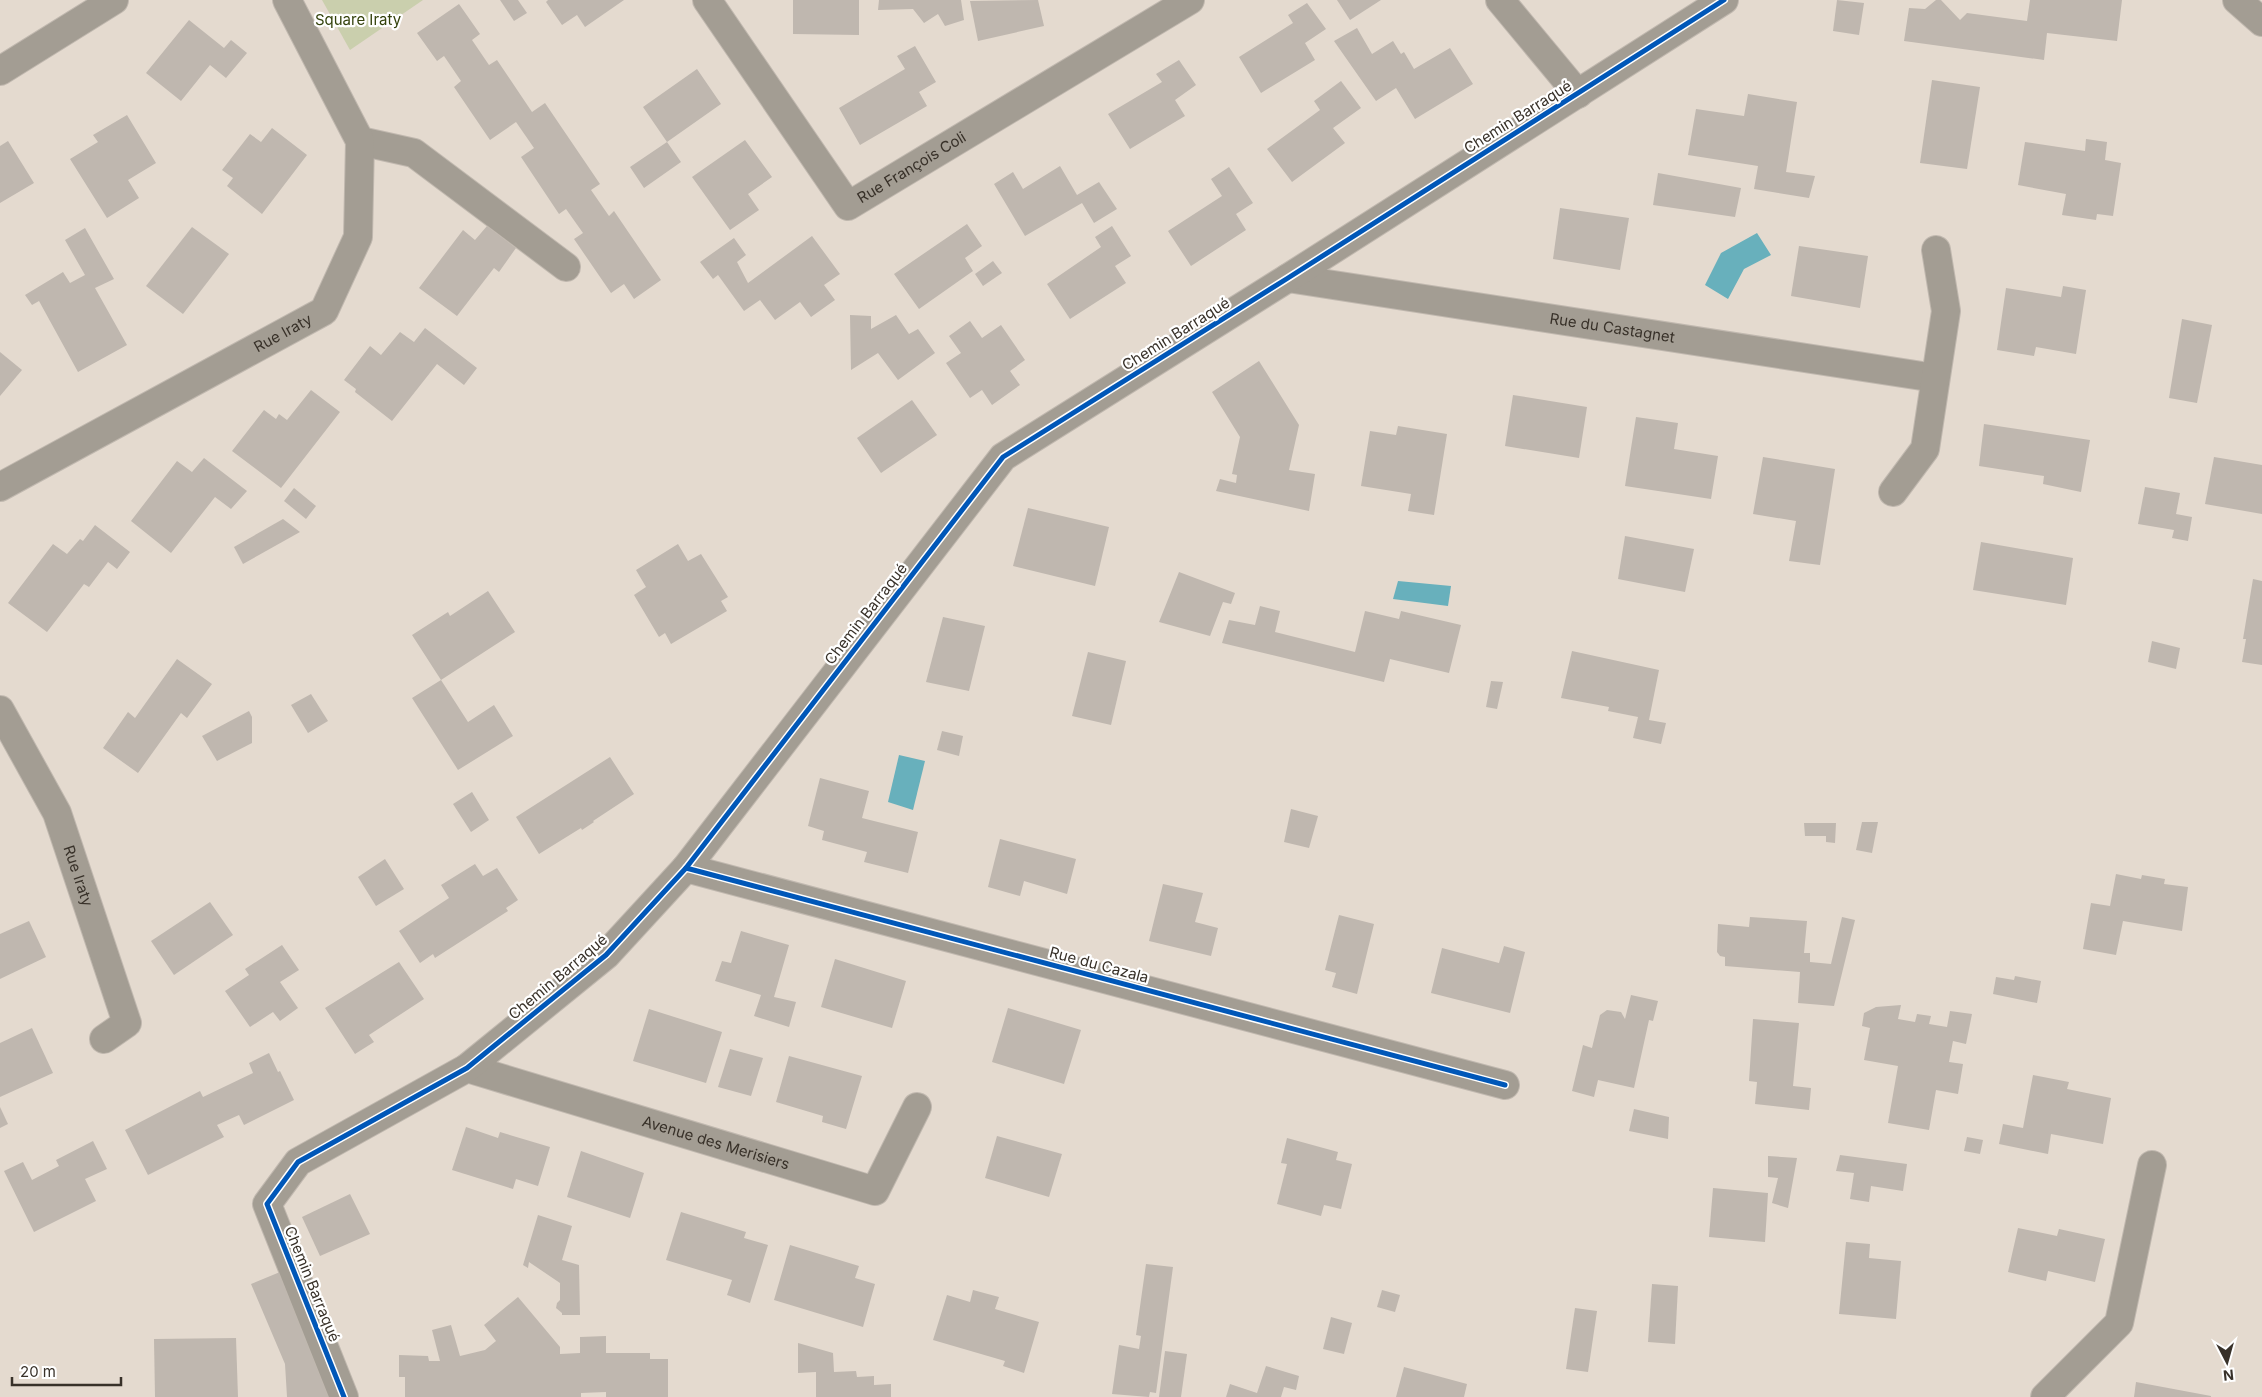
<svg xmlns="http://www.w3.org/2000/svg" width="2262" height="1397" viewBox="0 0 2262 1397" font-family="Inter,sans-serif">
<rect width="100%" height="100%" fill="#e4dacf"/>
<!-- green -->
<polygon fill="#cacfad" points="322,0 423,0 350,50"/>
<!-- water -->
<g fill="#68b0bc">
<polygon points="1757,233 1771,255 1744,269 1728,299 1705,285 1721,253"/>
<polygon points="1398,581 1451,586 1448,606 1393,599"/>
<polygon points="899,755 925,761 913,810 888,802"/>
</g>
<!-- building -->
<g fill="#bfb7af">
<polygon points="500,0 518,0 527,13 514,21"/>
<polygon points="548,0 624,0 585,27 577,15 562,25 546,2"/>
<polygon points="793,0 859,0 859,35 793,34"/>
<polygon points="879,0 961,0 964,20 945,26 938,14 924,23 913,9 878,10"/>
<polygon points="1038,0 1044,26 978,41 970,1"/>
<polygon points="1337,0 1381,0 1350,20"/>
<polygon points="1837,0 1864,3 1859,35 1833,31"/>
<polygon points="1936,0 1941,0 1960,20 1967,13 2027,21 2030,0 2122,0 2117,41 2047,33 2044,60 1904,41 1909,8 1925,9"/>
<polygon points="1307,3 1326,29 1305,43 1315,60 1261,93 1239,57 1293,23 1288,15"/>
<polygon points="459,4 480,34 472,40 489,65 497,60 532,112 545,103 600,184 591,190 609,216 614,211 661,280 634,299 624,284 611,293 574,239 583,233 566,209 559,214 521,157 534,148 516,122 490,140 454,87 461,81 444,56 437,61 417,33"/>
<polygon points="189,20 224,48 231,40 247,53 226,78 210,65 181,101 146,73"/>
<polygon points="1357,28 1372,54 1393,41 1401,54 1404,52 1414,69 1450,48 1473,84 1415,119 1396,88 1376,101 1334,41"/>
<polygon points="915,46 936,82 919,92 927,106 860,145 839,108 905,69 897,56"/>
<polygon points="1179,60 1196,85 1175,100 1185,116 1130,149 1108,114 1162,82 1156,74"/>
<polygon points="697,69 721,104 667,142 681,162 644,188 630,167 667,142 643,107"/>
<polygon points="1932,80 1980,87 1967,169 1920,163"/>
<polygon points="1341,81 1361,108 1333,128 1345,143 1292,182 1267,149 1320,110 1314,101"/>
<polygon points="1748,94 1797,102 1786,172 1815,176 1809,198 1754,189 1758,166 1688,155 1696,109 1744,116"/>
<polygon points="127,115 156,163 128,180 139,198 107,218 70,159 98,142 93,135"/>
<polygon points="272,128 307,155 262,214 227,186 233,178 222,170 250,134 261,142"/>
<polygon points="2086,139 2107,142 2105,160 2121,163 2113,216 2097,214 2096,220 2062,215 2066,194 2018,185 2025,142 2085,151"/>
<polygon points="745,140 772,177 748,194 759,210 730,230 692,177"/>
<polygon points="8,141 34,183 0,203 0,146"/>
<polygon points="1060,166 1077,195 1099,182 1117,209 1094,223 1082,203 1025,236 994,184 1013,172 1023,189"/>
<polygon points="1229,167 1253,203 1236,214 1246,230 1191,266 1168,231 1222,196 1211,179"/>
<polygon points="1658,173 1741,188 1735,217 1653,205"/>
<polygon points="1560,208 1629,218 1620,270 1553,259"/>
<polygon points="967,224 982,246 965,258 973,271 919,309 894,274"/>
<polygon points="487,226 516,248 499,272 494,268 457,316 419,288 463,230 475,240"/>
<polygon points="1112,226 1131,256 1115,266 1126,283 1070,319 1047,284 1101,247 1095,237"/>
<polygon points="192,227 229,254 183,314 146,286"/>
<polygon points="85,228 114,279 95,288 127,345 78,372 39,301 32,305 25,295 63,272 70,283 85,275 65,240"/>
<polygon points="812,236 840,274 824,285 835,300 811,317 800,302 775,320 760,300 744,311 718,275 713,279 700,262 734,238 746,255 737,262 748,283"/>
<polygon points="1799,246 1868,256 1860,308 1791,296"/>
<polygon points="993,261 1002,273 983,286 975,274"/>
<polygon points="2063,286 2086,290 2076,354 2036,347 2034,356 1997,350 2006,288 2061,297"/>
<polygon points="850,315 871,316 871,329 896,315 909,334 918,329 935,353 898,380 878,353 851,370"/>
<polygon points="2182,319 2212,325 2197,403 2169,398"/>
<polygon points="970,321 982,338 1001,325 1025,360 1010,371 1020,385 992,405 982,390 970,398 946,363 961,353 949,336"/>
<polygon points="425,328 477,368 464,385 437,364 392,421 355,392 356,389 344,380 370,346 381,355 400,332 414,342"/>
<polygon points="0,352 22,370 0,396"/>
<polygon points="1259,361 1299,425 1289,470 1315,474 1309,511 1216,491 1220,479 1236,483 1237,475 1232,474 1240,437 1212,392"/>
<polygon points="311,390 340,412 281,488 232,451 264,410 276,419 279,414 287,420"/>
<polygon points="1513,395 1587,407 1579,458 1505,446"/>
<polygon points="912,400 937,435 881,473 857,438"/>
<polygon points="1636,417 1678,423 1674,449 1718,456 1711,499 1625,486"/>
<polygon points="1984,424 2090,440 2081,492 2043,484 2044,476 1979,466"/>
<polygon points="1398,426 1447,434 1434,515 1408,511 1411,494 1361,486 1370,431 1396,435"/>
<polygon points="1763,457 1835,469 1820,565 1789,561 1796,521 1753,514"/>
<polygon points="2214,457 2262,465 2262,514 2205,504"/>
<polygon points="204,458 247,491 231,509 215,497 171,553 131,521 177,461 192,472"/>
<polygon points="2145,487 2180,493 2176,514 2192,517 2188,541 2172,538 2174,530 2138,524"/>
<polygon points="294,488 316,506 306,519 284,501"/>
<polygon points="1028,508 1109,527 1095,586 1013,566"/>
<polygon points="283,519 300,532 243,564 234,547"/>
<polygon points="95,525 130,552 117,569 108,562 89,587 84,584 47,632 8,603 53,544 67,554 80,539 83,541"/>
<polygon points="1625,536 1694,549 1685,592 1618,579"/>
<polygon points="1981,542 2073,558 2066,605 1973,590"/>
<polygon points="678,544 688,561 701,554 728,597 721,601 727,611 671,644 665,633 659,637 634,595 646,587 636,570"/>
<polygon points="1179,572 1235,593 1231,604 1223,602 1210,636 1159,622"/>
<polygon points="2253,579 2262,581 2262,665 2242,662 2246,639 2243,639"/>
<polygon points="488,591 515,632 441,680 412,635 448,612 450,616"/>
<polygon points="1260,606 1280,611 1275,632 1355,652 1365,611 1399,619 1401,611 1461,625 1449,673 1390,659 1384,682 1222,643 1229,620 1255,625"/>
<polygon points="943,617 985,626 969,691 926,682"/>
<polygon points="2152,641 2180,648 2176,669 2148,662"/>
<polygon points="1572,651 1659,670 1649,720 1666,723 1661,744 1633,738 1638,717 1608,711 1609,707 1561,698"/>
<polygon points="1088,652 1126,661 1111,725 1072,716"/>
<polygon points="177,659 212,684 187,718 181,713 138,773 103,748 128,712 135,718"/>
<polygon points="441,680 468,722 494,705 513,736 458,770 412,698"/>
<polygon points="1491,681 1503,682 1497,709 1486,707"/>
<polygon points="311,694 328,721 308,733 291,705"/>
<polygon points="249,711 252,717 252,743 217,761 202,736"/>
<polygon points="942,731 963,736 959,756 937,750"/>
<polygon points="610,757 634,794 593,821 594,822 582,830 581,828 539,854 516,817"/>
<polygon points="820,778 869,791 862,818 918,832 908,873 864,862 867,852 822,840 824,831 808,826"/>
<polygon points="472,792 489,820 471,832 453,804"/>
<polygon points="1291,809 1318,816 1309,848 1284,842"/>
<polygon points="1862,822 1878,822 1872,853 1856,850"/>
<polygon points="1804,823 1836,823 1835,843 1826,842 1826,836 1805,836"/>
<polygon points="1000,839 1076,859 1067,894 1024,881 1020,896 988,887"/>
<polygon points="385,859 404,889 376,906 358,877"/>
<polygon points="475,864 483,876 497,868 518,900 506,908 508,911 435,958 433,954 420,963 399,931 449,898 441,885"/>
<polygon points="2116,874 2141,879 2142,875 2165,879 2164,884 2188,887 2182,931 2123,921 2116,955 2083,949 2091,903 2110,906"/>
<polygon points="1163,884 1203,893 1195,922 1218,928 1211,956 1149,941"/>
<polygon points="210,902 233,935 174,975 151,941"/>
<polygon points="1339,915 1374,924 1357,994 1332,987 1336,973 1325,970"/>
<polygon points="1750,917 1807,921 1804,953 1810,953 1810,962 1831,964 1842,917 1855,920 1834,1006 1798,1003 1800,972 1725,966 1725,957 1720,956 1717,952 1718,924 1749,927"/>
<polygon points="29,921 46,957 0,979 0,934"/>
<polygon points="741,931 789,945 774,997 796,1002 789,1027 754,1016 761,995 715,981 722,961 731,963"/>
<polygon points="282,945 299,970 280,982 298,1008 280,1021 273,1012 250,1027 225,991 249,975 245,969"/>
<polygon points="1504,946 1525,952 1510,1013 1431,993 1442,948 1499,963"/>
<polygon points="835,959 906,981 892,1028 821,1007"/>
<polygon points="399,962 424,999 369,1035 374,1042 355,1054 325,1008"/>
<polygon points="2015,976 2041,981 2037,1003 1993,994 1996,977 2014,980"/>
<polygon points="1631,995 1658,1001 1653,1021 1649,1020 1634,1088 1598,1080 1594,1097 1572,1091 1583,1045 1592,1048 1600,1015 1607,1010 1621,1012 1625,1019"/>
<polygon points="1901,1005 1898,1019 1915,1022 1917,1014 1931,1016 1929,1024 1947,1027 1950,1011 1972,1014 1966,1044 1953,1041 1949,1062 1963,1064 1958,1094 1936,1090 1929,1130 1888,1123 1898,1066 1864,1060 1870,1028 1862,1026 1864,1013 1876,1007"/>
<polygon points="1008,1008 1081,1030 1064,1084 992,1062"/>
<polygon points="649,1009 722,1032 706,1083 633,1061"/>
<polygon points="1753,1019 1799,1023 1793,1086 1811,1088 1809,1110 1755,1104 1757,1082 1749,1081"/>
<polygon points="32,1028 53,1073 0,1097 0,1043"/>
<polygon points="730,1049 763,1058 751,1096 718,1087"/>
<polygon points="269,1053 278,1072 280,1071 294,1100 244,1125 239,1115 217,1125 224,1137 148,1175 125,1130 200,1091 203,1097 253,1073 249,1063"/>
<polygon points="789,1056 862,1076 846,1129 822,1122 823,1116 776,1102"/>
<polygon points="2033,1075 2069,1082 2067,1089 2111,1098 2103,1144 2051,1134 2048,1154 1999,1144 2003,1124 2023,1128"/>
<polygon points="0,1107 8,1124 0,1128"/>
<polygon points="1634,1109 1669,1117 1668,1139 1629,1131"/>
<polygon points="466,1127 498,1138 500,1132 550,1147 538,1186 516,1179 513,1189 452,1170"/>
<polygon points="997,1136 1062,1154 1049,1197 985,1178"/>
<polygon points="1967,1137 1983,1140 1980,1154 1964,1151"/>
<polygon points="1287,1138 1338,1152 1336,1160 1352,1164 1341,1209 1324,1205 1321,1216 1277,1204 1287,1164 1281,1163"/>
<polygon points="93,1141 107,1169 85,1179 96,1201 34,1232 4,1171 23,1162 32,1180 59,1166 56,1160"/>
<polygon points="581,1151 644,1173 630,1218 567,1197"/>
<polygon points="1840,1155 1907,1164 1903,1191 1871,1186 1869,1202 1850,1199 1854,1173 1836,1171"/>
<polygon points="1768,1156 1797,1158 1788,1208 1772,1203 1778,1178 1768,1177"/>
<polygon points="1713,1188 1768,1193 1765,1242 1709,1237"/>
<polygon points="350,1194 370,1234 320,1256 302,1217"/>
<polygon points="681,1212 746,1232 744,1238 768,1245 750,1303 727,1295 732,1280 666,1260"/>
<polygon points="538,1215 572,1226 562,1260 579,1265 580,1315 562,1315 562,1313 556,1308 557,1303 560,1300 560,1283 529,1262 528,1268 523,1265"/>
<polygon points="2018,1228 2057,1236 2059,1229 2105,1239 2095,1282 2048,1271 2046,1281 2008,1272"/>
<polygon points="1846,1242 1870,1244 1869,1258 1901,1261 1896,1319 1839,1314"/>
<polygon points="790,1245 859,1266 855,1278 875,1284 863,1327 774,1300"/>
<polygon points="1146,1264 1173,1267 1156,1393 1150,1392 1149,1397 1112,1394 1119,1345 1139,1349 1141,1336 1136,1335"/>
<polygon points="280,1272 332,1397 287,1397 285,1364 251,1284"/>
<polygon points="1652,1284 1678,1286 1675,1344 1648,1342"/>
<polygon points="973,1290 999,1297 995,1309 1039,1322 1024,1373 1003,1366 1005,1361 933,1340 947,1295 970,1302"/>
<polygon points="1382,1290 1400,1295 1395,1312 1377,1307"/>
<polygon points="518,1297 560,1347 560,1354 580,1353 580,1337 606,1336 606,1353 650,1353 650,1359 668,1359 668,1397 606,1397 606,1392 581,1393 581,1397 405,1397 405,1377 399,1377 399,1355 428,1356 429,1361 440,1361 432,1330 451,1325 460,1356 485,1350 496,1341 484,1325"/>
<polygon points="1575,1308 1597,1311 1588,1372 1566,1369"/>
<polygon points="1331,1317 1352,1323 1344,1354 1323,1349"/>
<polygon points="236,1338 238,1397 155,1397 154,1339"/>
<polygon points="798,1343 833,1353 834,1372 856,1371 857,1377 874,1376 874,1385 891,1384 891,1397 816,1397 816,1372 798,1373"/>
<polygon points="1165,1351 1187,1354 1181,1397 1159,1397"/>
<polygon points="1266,1366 1299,1376 1296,1390 1284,1387 1281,1397 1226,1397 1230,1384 1257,1393"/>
<polygon points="1404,1367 1467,1384 1464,1397 1396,1397"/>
<polygon points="2136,1382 2211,1396 2211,1397 2134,1397"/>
</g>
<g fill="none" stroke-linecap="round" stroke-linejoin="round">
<defs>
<g id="minor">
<path id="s1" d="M 707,0 L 848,206 L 1190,0"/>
<polyline points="1500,0 1578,94"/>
<polyline points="2237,0 2262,22"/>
<polyline points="0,71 114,0"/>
<polyline points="360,141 414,153 566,267"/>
<path id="s2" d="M 1288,278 L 1935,378"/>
<path id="s3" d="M 0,487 L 324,311 L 358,237 L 360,141 L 287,0"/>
<polyline points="1893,492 1925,449 1946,311 1936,250"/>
<path id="s4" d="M 0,710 L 57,813 L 127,1023 L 104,1039"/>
<polyline points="686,868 1505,1085"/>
<path id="s5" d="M 467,1068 L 875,1191 L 917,1107"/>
<polyline points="344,1397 267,1204 298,1162 467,1068 606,955 686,868 1003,457 1288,278 1724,0"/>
<polyline points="2045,1397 2119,1323 2152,1165"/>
</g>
</defs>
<!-- minor casing -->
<use href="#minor" stroke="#c0b8af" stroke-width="30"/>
<!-- minor -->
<use href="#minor" stroke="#a39d93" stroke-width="28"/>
<defs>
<g id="cycleway">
<polyline points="686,868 1505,1085"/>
<polyline points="344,1397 267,1204 298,1162 467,1068 606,955 686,868 1003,457 1288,278 1724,0"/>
</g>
</defs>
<!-- cycleway casing -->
<use href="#cycleway" stroke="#fff" stroke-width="8"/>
<!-- cycleway -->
<use href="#cycleway" stroke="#0057b8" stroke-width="5"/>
</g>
<g text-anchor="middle" stroke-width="4.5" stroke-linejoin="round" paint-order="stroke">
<!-- park labels -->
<g font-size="15" fill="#34420c" stroke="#fff">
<text x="358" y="25">Square Iraty</text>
</g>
<!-- street labels -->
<g font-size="15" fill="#383129" stroke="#fff">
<text transform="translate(1518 117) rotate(-32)" y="5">Chemin Barraqué</text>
<text dy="5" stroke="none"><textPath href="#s1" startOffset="324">Rue François Coli</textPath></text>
<text dy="5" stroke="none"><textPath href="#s2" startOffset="328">Rue du Castagnet</textPath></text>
<text dy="5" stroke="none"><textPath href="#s3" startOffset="322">Rue Iraty</textPath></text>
<text transform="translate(1176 334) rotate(-32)" y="5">Chemin Barraqué</text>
<text transform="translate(866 614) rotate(-52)" y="5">Chemin Barraqué</text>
<text dy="5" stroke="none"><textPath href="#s4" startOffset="184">Rue Iraty</textPath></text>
<text transform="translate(1099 965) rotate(15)" y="5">Rue du Cazala</text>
<text transform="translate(558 977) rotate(-40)" y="5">Chemin Barraqué</text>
<text dy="5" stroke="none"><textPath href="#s5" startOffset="260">Avenue des Merisiers</textPath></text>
<text transform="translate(312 1284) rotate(68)" y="5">Chemin Barraqué</text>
</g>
</g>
<!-- north arrow -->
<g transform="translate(2227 1362) rotate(174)" stroke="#ffffff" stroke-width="4" paint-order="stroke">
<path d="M0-4L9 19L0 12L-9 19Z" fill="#383129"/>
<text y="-8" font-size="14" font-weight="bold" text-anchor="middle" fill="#383129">N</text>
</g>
<!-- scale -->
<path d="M12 1377v8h109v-8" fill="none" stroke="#383129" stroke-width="2.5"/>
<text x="20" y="1377" font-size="15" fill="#383129" stroke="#ffffff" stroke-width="4" paint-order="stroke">20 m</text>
</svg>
